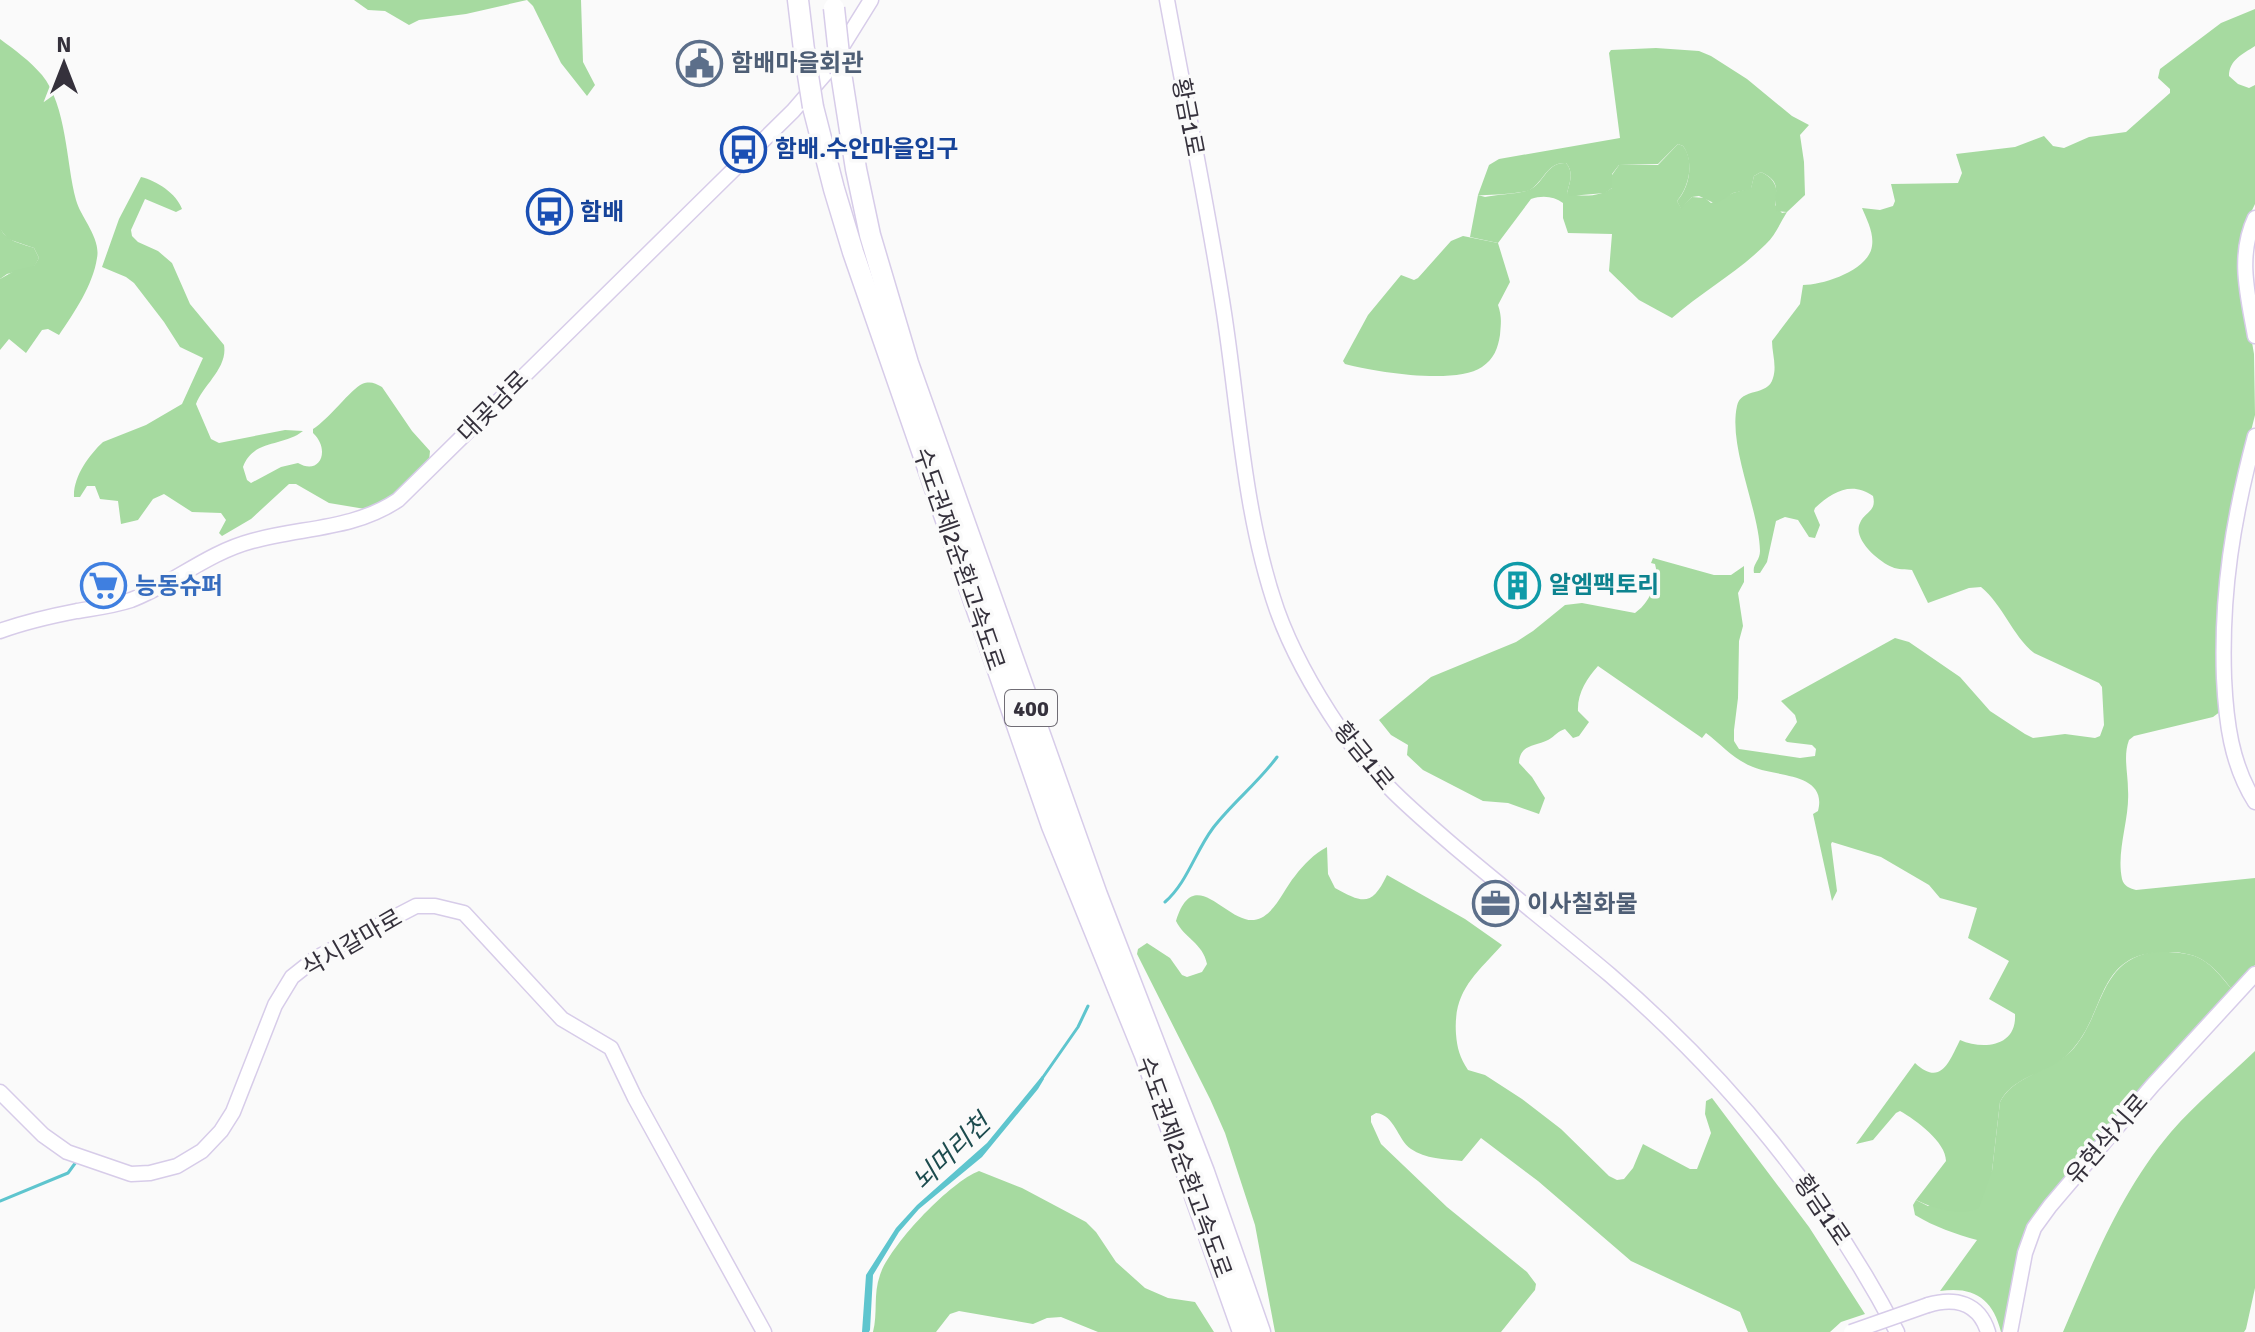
<svg xmlns="http://www.w3.org/2000/svg" width="2255" height="1332" viewBox="0 0 2255 1332" font-family="Signika,'Noto Sans KR',sans-serif">
<rect width="100%" height="100%" fill="#fafafa"/>
<!-- green -->
<g fill="#a7dba1">
<path d="M 1678,144 L 1683,146 C 1695,161 1689,187 1677,201 L 1681,208 L 1692,197 L 1705,198 L 1711,203 L 1733,193 L 1751,188 L 1754,176 L 1761,172 C 1776,179 1779,189 1775,205 L 1782,213 L 1787,212 C 1780,223 1775,236 1766,244 C 1738,272 1702,292 1672,318 L 1639,300 L 1609,271 L 1612,234 L 1568,233 L 1563,218 L 1563,203 C 1554,196 1542,195 1531,199 L 1498,243 L 1470,237 L 1478,195 L 1485,197 C 1498,194 1522,194 1531,189 C 1545,181 1547,162 1566,163 C 1574,172 1570,182 1567,193 C 1581,197 1600,197 1612,188 L 1612,175 L 1619,165 L 1658,165 Z"/>
<path d="M 0,227 C 5,241 20,243 34,248 L 39,258 L 34,267 L 7,274 L 0,279 Z"/>
<path d="M 2153,952 C 2199,951 2206,957 2234,992 L 2039,1214 L 2007,1332 L 2001,1332 C 1993,1298 1973,1286 1940,1291 L 1977,1240 C 1955,1234 1935,1227 1915,1215 L 1913,1205 L 1916,1200 L 1928,1206 L 1992,1171 L 2000,1102 C 2013,1075 2054,1071 2074,1048 C 2104,1012 2099,961 2153,952 Z"/>
</g>
<!-- forest -->
<g fill="#a6daa0">
<polygon points="354,0 581,0 583,62 595,85 587,96 561,63 533,6 527,0 466,14 419,20 409,25 385,11 368,10"/>
<path d="M 2255,9 L 2255,46 C 2243,54 2229,60 2229,76 L 2238,84 L 2249,88 L 2255,85 L 2255,204 L 2243,229 L 2243,289 L 2254,354 L 2255,415 L 2237,487 L 2221,576 L 2217,631 L 2221,711 L 2213,717 L 2134,736 L 2129,740 C 2123,756 2128,773 2128,790 C 2130,819 2116,850 2122,879 C 2124,886 2129,888 2136,890 L 2255,878 L 2255,965 L 2234,992 C 2212,964 2201,951 2163,952 C 2094,954 2108,1014 2069,1053 C 2049,1074 2013,1075 2000,1102 L 1992,1171 L 1979,1208 C 1962,1217 1932,1208 1916,1200 L 1946,1161 C 1946,1142 1916,1120 1900,1111 L 1896,1113 L 1873,1140 L 1856,1144 L 1915,1063 C 1941,1087 1949,1062 1960,1040 C 1983,1050 2017,1047 2015,1014 L 1989,999 L 2009,961 L 1968,938 L 1977,908 L 1940,898 L 1929,885 L 1881,857 L 1832,842 L 1831,844 L 1837,891 L 1832,901 L 1813,814 L 1818,811 C 1828,772 1775,777 1753,767 C 1733,759 1722,745 1706,733 L 1702,738 L 1598,666 C 1587,678 1577,694 1578,711 L 1589,722 L 1579,736 L 1573,738 L 1565,729 C 1558,731 1555,736 1548,740 C 1534,747 1520,744 1519,763 L 1532,777 L 1545,798 L 1539,814 L 1508,803 L 1483,801 L 1423,770 L 1407,755 L 1408,745 L 1391,735 L 1379,720 L 1431,677 L 1516,642 L 1533,631 L 1565,605 L 1582,603 L 1635,613 C 1649,604 1660,580 1655,564 L 1651,563 L 1653,558 L 1714,575 L 1731,575 L 1744,566 L 1744,582 L 1738,593 L 1743,626 L 1739,641 L 1738,698 L 1734,730 L 1734,741 L 1739,749 L 1800,758 L 1815,756 L 1816,749 L 1812,745 L 1787,742 L 1785,740 L 1797,722 L 1795,715 L 1781,701 L 1895,638 L 1909,642 L 1960,677 L 1990,711 L 2025,734 L 2033,738 L 2065,734 L 2095,738 L 2100,736 L 2104,725 L 2102,687 L 2099,683 L 2034,653 C 2012,635 2003,605 1981,587 L 1969,588 L 1928,603 L 1912,570 C 1906,569 1898,570 1892,567 C 1879,562 1852,539 1860,523 C 1865,511 1877,512 1873,496 C 1852,481 1833,491 1815,508 L 1814,511 L 1820,525 L 1815,538 L 1809,537 L 1798,520 L 1785,517 L 1776,521 L 1767,562 L 1760,573 L 1754,573 C 1752,564 1760,561 1760,551 C 1759,509 1728,447 1737,406 C 1741,387 1768,397 1773,378 C 1777,366 1772,353 1772,341 L 1800,304 L 1803,285 C 1824,285 1869,270 1872,246 C 1874,233 1867,220 1862,208 L 1880,210 L 1893,206 L 1895,201 L 1891,184 L 1958,183 L 1962,173 L 1956,154 L 2015,147 L 2044,136 L 2053,146 L 2064,148 L 2089,137 L 2126,132 L 2170,93 L 2170,89 L 2158,78 L 2160,69 L 2221,23 Z"/>
<path d="M 0,39 C 15,50 30,61 42,75 C 67,106 66,163 76,200 C 81,218 101,238 97,258 C 93,285 74,313 59,335 L 48,329 L 42,330 L 26,353 L 9,339 L 0,350 L 0,279 L 16,270 L 34,266 L 39,258 L 34,248 L 8,239 L 0,229 Z"/>
<path d="M 1656,48 L 1699,51 L 1711,56 L 1747,79 L 1792,116 L 1809,125 L 1800,135 L 1804,162 L 1805,195 L 1787,212 L 1776,211 C 1773,192 1784,183 1761,172 L 1754,176 L 1751,189 L 1733,193 L 1716,204 L 1699,196 L 1692,197 L 1681,209 L 1677,201 C 1690,187 1694,161 1683,146 L 1678,144 L 1658,164 L 1619,165 L 1612,174 L 1612,188 L 1605,193 L 1570,196 L 1567,193 C 1570,182 1574,172 1566,163 C 1547,162 1544,181 1530,190 C 1526,193 1484,196 1478,195 L 1489,165 L 1499,159 L 1620,138 L 1609,53 L 1611,50 Z"/>
<path d="M 141,177 C 157,181 176,193 182,209 L 176,212 L 145,199 L 131,230 L 132,236 L 138,242 L 158,251 L 172,263 L 190,304 L 224,345 C 228,368 203,385 196,404 L 211,439 L 219,443 L 285,430 L 303,431 C 283,447 253,439 243,467 L 247,480 L 251,483 L 281,467 L 298,463 C 320,476 331,450 313,433 L 313,429 C 329,419 351,389 362,384 C 370,381 375,383 382,387 L 412,431 L 430,451 L 429,461 L 403,488 L 381,504 L 365,509 L 329,503 L 296,484 L 289,484 L 251,519 L 222,536 L 219,533 L 226,520 L 221,513 L 192,512 L 164,494 L 153,499 L 138,520 L 121,524 L 118,501 L 100,499 L 95,486 L 87,486 L 80,497 L 74,497 C 73,477 89,455 103,442 L 146,425 L 182,404 L 203,358 L 180,347 L 164,322 L 134,283 L 126,277 L 102,267 L 119,219 Z"/>
<path d="M 1463,236 L 1498,243 L 1510,282 L 1498,305 C 1502,317 1501,322 1500,335 C 1498,348 1494,359 1482,367 C 1456,385 1375,372 1345,364 L 1343,361 L 1368,315 L 1401,275 L 1414,280 L 1418,278 L 1451,241 Z"/>
<path d="M 1327,847 L 1328,874 L 1335,888 C 1364,904 1372,906 1387,875 L 1465,919 L 1502,945 C 1475,975 1453,991 1456,1034 C 1457,1048 1460,1058 1468,1070 L 1485,1075 L 1522,1099 L 1561,1129 L 1609,1176 L 1617,1180 L 1624,1179 L 1633,1168 L 1643,1144 L 1690,1169 L 1697,1169 L 1711,1133 L 1705,1114 L 1706,1101 L 1712,1098 L 1809,1227 L 1865,1314 L 1841,1322 L 1830,1332 L 1748,1332 L 1740,1312 L 1631,1261 L 1538,1181 L 1481,1138 L 1462,1161 C 1445,1159 1425,1159 1411,1149 C 1397,1139 1395,1115 1376,1113 L 1371,1116 L 1371,1122 L 1381,1144 L 1447,1207 L 1527,1272 L 1536,1284 L 1535,1290 L 1501,1332 L 1275,1332 L 1255,1225 L 1225,1133 L 1210,1099 L 1137,954 L 1138,949 L 1147,943 L 1170,958 L 1182,975 L 1187,977 L 1202,972 L 1207,964 C 1203,943 1184,938 1176,921 C 1194,862 1226,923 1254,920 C 1274,917 1283,890 1295,876 C 1304,864 1314,854 1327,847 Z"/>
<path d="M 2255,1051 L 2255,1288 L 2246,1329 L 2244,1332 L 2063,1332 C 2093,1262 2121,1191 2171,1132 C 2196,1103 2227,1078 2255,1051 Z"/>
<path d="M 979,1171 L 1022,1188 L 1086,1222 L 1096,1232 L 1116,1262 L 1145,1288 L 1168,1298 L 1195,1302 L 1214,1332 L 1098,1332 L 1061,1317 L 1047,1318 L 1033,1324 L 959,1311 L 950,1314 L 936,1332 L 873,1332 C 878,1313 873,1294 880,1275 C 890,1245 950,1182 979,1171 Z"/>
</g>
<!-- water -->
<polygon fill="#5ec5ce" points="1042,1076 1044,1079 1038,1089 982,1157 919,1209 899,1232 873,1275 870,1330 869,1332 862,1332 866,1275 896,1228 917,1205 987,1143"/>
<g fill="none" stroke-linecap="round" stroke-linejoin="round">
<!-- stream -->
<g stroke="#5ec5ce" stroke-width="3">
<path d="M 1165,902 C 1187,883 1195,852 1213,828 C 1233,802 1258,783 1277,757"/>
<polyline points="1041,1080 1078,1027 1088,1006"/>
<polyline points="0,1201 68,1173 76,1162"/>
</g>
<defs>
<g id="minor">
<path d="M 1167,0 C 1186,104 1208,208 1224,313 C 1239,411 1244,515 1277,610 C 1292,652 1315,692 1340,729 C 1372,776 1414,812 1456,848 C 1507,891 1559,932 1610,975 C 1727,1076 1825,1194 1897,1332"/>
<path d="M 2255,218 C 2237,256 2248,296 2255,336"/>
<path d="M 2255,436 C 2233,519 2221,592 2224,678 C 2226,721 2231,764 2255,802"/>
<path d="M 0,631 C 25,622 51,616 77,611 C 95,608 113,606 131,600 C 173,584 207,553 252,541 C 302,527 353,530 398,500 L 793,111 L 825,74 L 871,0"/>
<polyline points="0,1092 43,1135 67,1152 131,1174 150,1173 177,1166 202,1151 221,1131 233,1112 275,1005 292,977 316,958 416,906 435,906 464,913 562,1019 611,1048 635,1098 764,1332"/>
<path d="M 1928,1305 C 1955,1297 1979,1303 1988,1332"/>
<polyline points="2010,1332 2025,1253 2034,1228 2050,1206 2152,1086 2255,974"/>
</g>
<g id="highway">
<polyline points="798,0 804,50"/>
<polyline points="841,73 856,169 870,235 908,363 1097,895 1204,1172 1260,1332"/>
<polyline points="813,107 834,189 853,252 1052,826 1145,1055 1243,1332"/>
</g>
</defs>
<!-- minor casing -->
<use href="#minor" stroke="#d7cce9" stroke-width="17"/>
<!-- highway casing -->
<use href="#highway" stroke="#d7cce9" stroke-width="23"/>
<!-- minor -->
<use href="#minor" stroke="#fff" stroke-width="14"/>
<!-- highway -->
<use href="#highway" stroke="#fff" stroke-width="20"/>
<defs>
<polyline id="minor-bridge" points="1851,1332 1928,1305"/>
<g id="highway-bridge">
<polyline points="834,8 841,73"/>
<polyline points="804,50 813,107"/>
</g>
</defs>
<!-- minor-bridge casing -->
<use href="#minor-bridge" stroke="#d7cce9" stroke-width="17" stroke-linecap="butt"/>
<!-- highway-bridge casing -->
<use href="#highway-bridge" stroke="#d7cce9" stroke-width="23" stroke-linecap="butt"/>
<!-- minor-bridge -->
<use href="#minor-bridge" stroke="#fff" stroke-width="14"/>
<!-- highway-bridge -->
<use href="#highway-bridge" stroke="#fff" stroke-width="20"/>
</g>
<!-- icons -->
<defs>
<symbol id="civic-ring" viewBox="-11 -11 22 22"><circle r="9.5" fill="#fafafa" stroke="#5c6f8a" stroke-width="1.5"/><path d="M-.6-6.5H3V-4.5H.6V-3L4-1V1h2V6H-6V1h2V-1L-.6-3ZM-1.2 2.5V6h2.4V2.5Z" fill="#5c6f8a"/></symbol>
<symbol id="bus-ring" viewBox="-11 -11 22 22"><circle r="9.5" fill="#fafafa" stroke="#1a4fb4" stroke-width="1.5"/><path d="M-5-6H5V4H4V6H2V4H-2V6H-4V4H-5ZM-3.5-4V0h7V-4ZM-3.5 1.2v1.5H-2V1.2ZM2 1.2v1.5H3.5V1.2Z" fill="#1a4fb4"/></symbol>
<symbol id="building-ring" viewBox="-11 -11 22 22"><circle r="9.5" fill="#fafafa" stroke="#0f9aa8" stroke-width="1.5"/><path d="M-4-6H4V6H1V3H-1V6H-4ZM-2.5-4.3h1.7v1.8h-1.7ZM.8-4.3h1.7v1.8H.8ZM-2.5-1h1.7V.8h-1.7ZM.8-1h1.7V.8H.8Z" fill="#0f9aa8"/></symbol>
<symbol id="supermarket-ring" viewBox="-11 -11 22 22"><circle r="9.5" fill="#fafafa" stroke="#3f7fe0" stroke-width="1.5"/><path d="M-6-5.5h2.5l.6 2H6L4.5 2H-2.5L-4.4-4H-6ZM-1.5 3.2a1.3 1.3 0 1 0 .1 0ZM3 3.2a1.3 1.3 0 1 0 .1 0Z" fill="#3f7fe0"/></symbol>
<symbol id="office-ring" viewBox="-11 -11 22 22"><circle r="9.5" fill="#fafafa" stroke="#5c6f8a" stroke-width="1.5"/><path d="M-6-3h4V-5.5h4V-3h4V5H-6ZM-1-4.5V-3h2v-1.5ZM-6 0V1H6V0Z" fill="#5c6f8a"/></symbol>
</defs>
<g fill-rule="evenodd">
<use href="#civic-ring" x="674" y="38" width="51" height="51"/>
<use href="#bus-ring" x="718" y="124" width="51" height="51"/>
<use href="#bus-ring" x="524" y="186" width="51" height="51"/>
<use href="#building-ring" x="1492" y="560" width="51" height="51"/>
<use href="#supermarket-ring" x="78" y="560" width="51" height="51"/>
<use href="#office-ring" x="1470" y="878" width="51" height="51"/>
</g>
<g text-anchor="middle" stroke-width="7" stroke-linejoin="round" paint-order="stroke">
<!-- shield labels -->
<rect fill="#fafafa" stroke="#706d75" stroke-width="2" x="1005" y="690" width="52" height="36" rx="6"/>
<g font-size="22" font-weight="bold" fill="#35313c">
<text x="1031" y="716">400</text>
</g>
<!-- service labels -->
<g font-size="24" font-weight="bold" fill="#4e5e75" stroke="#fafafa" text-anchor="start">
<text x="731" y="71">함배마을회관</text>
<text x="1527" y="912">이사칠화물</text>
</g>
<!-- street labels -->
<g font-size="24" fill="#35313c" stroke="#fafafa">
<text transform="translate(1188 117) rotate(79)" y="8">황금1로</text>
<text transform="translate(493 406) rotate(-45)" y="8">대곶남로</text>
<text transform="translate(959 559) rotate(71)" y="8">수도권제2순환고속도로</text>
<text transform="translate(1364 756) rotate(51)" y="8">황금1로</text>
<text transform="translate(352 943) rotate(-30)" y="8">삭시갈마로</text>
<text transform="translate(2107 1139) rotate(-49)" y="8">유현삭시로</text>
<text transform="translate(1184 1167) rotate(70)" y="8">수도권제2순환고속도로</text>
<text transform="translate(1822 1210) rotate(56)" y="8">황금1로</text>
</g>
<!-- transit labels -->
<g font-size="24" font-weight="bold" fill="#164399" stroke="#fafafa" text-anchor="start">
<text x="775" y="157">함배.수안마을입구</text>
<text x="580" y="220">함배</text>
</g>
<!-- culture labels -->
<g font-size="24" font-weight="bold" fill="#0d838f" stroke="#fafafa" text-anchor="start">
<text x="1549" y="593">알엠팩토리</text>
</g>
<!-- shop labels -->
<g font-size="24" font-weight="bold" fill="#366cbe" stroke="#fafafa" text-anchor="start">
<text x="135" y="594">능동슈퍼</text>
</g>
<!-- water labels -->
<g font-size="26" font-style="italic" fill="#1d4c4f" stroke="#fafafa">
<text transform="translate(951 1152) rotate(-44)" y="9">뇌머리천</text>
</g>
</g>
<!-- north arrow -->
<g transform="translate(64 64)" stroke="#fafafa" stroke-width="6" paint-order="stroke">
<path d="M0-6L14 30L0 20L-14 30Z" fill="#35313c"/>
<text y="-12" font-size="22" font-weight="bold" text-anchor="middle" fill="#35313c">N</text>
</g>
</svg>
